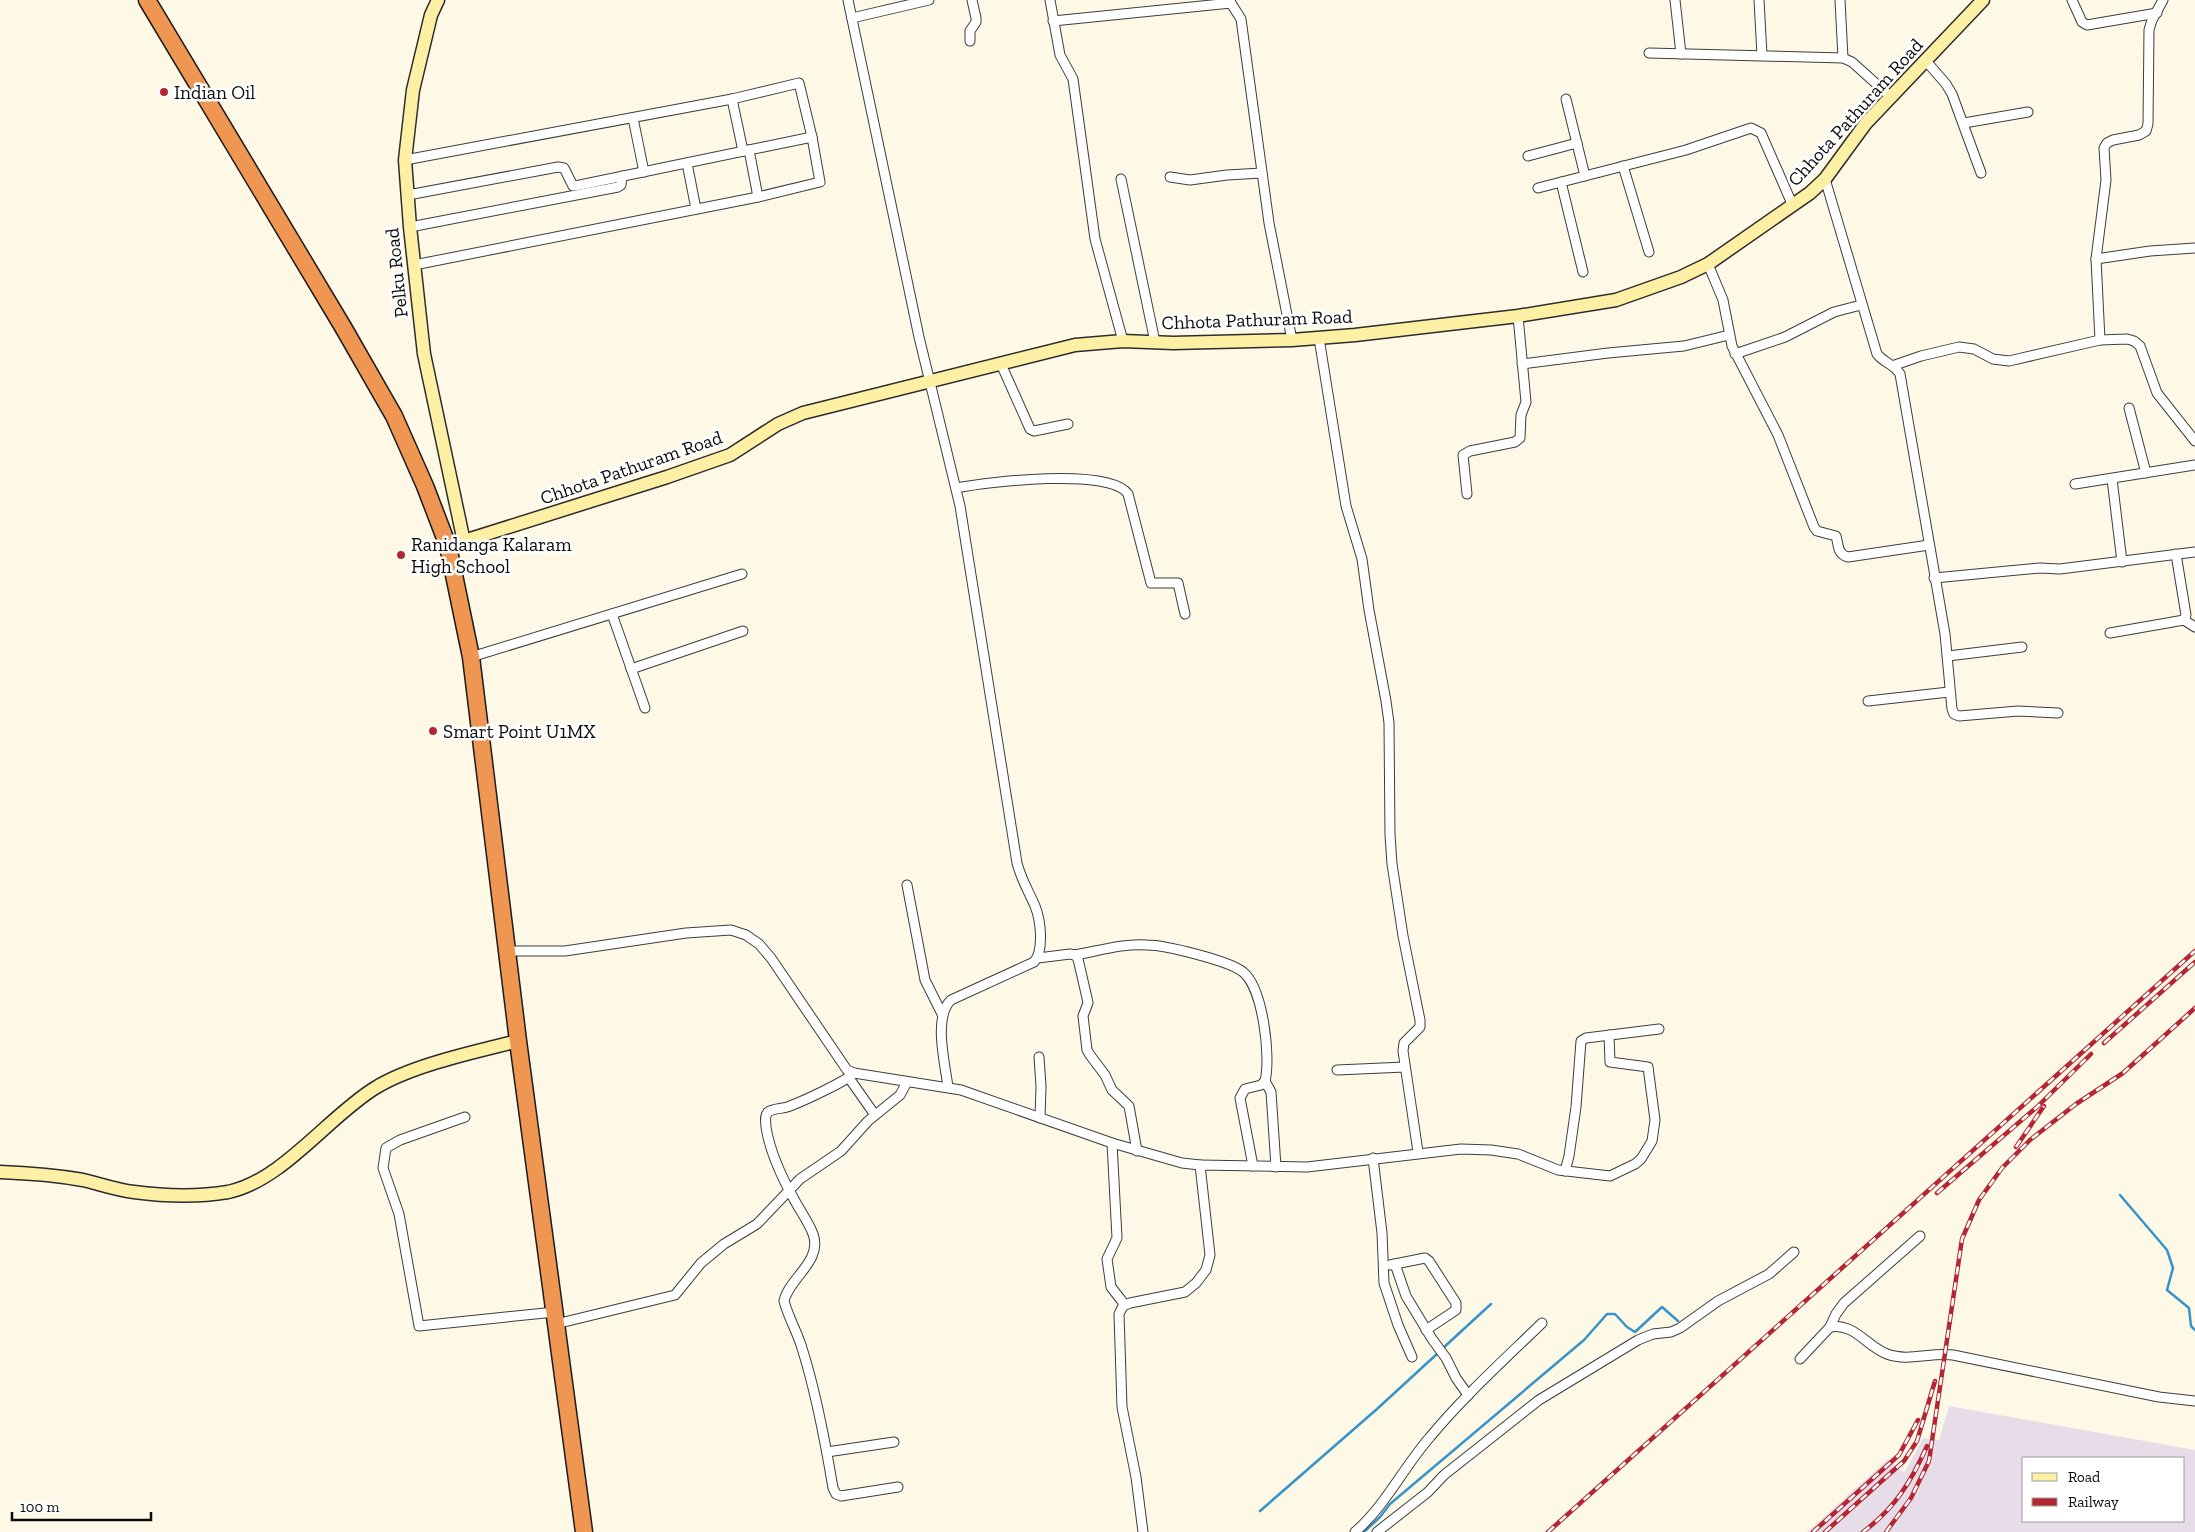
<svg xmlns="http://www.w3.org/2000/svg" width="2195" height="1532" viewBox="0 0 2195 1532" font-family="'Zilla Slab',serif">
<rect width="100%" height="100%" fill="#fef9e7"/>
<!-- industrial -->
<path fill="#e7dde9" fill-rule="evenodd" d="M 1949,1406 L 2195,1450 L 2195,1532 L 1807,1532 L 1888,1459 L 1904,1473 L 1923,1438 L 1939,1440 ZM 2024,1458 L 2184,1458 L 2184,1521 L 2024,1521 Z"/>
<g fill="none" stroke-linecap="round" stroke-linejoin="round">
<!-- stream -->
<g stroke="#3793c8" stroke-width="2.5">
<polyline points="2120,1195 2167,1250 2173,1268 2167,1290 2189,1308 2191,1326 2195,1330"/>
<polyline points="1442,1349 1491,1304"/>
<polyline points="1260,1511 1377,1409 1438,1353"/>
<polyline points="1364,1532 1380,1517 1390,1504 1584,1340 1607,1314 1615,1314 1627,1327 1635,1332 1662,1307 1678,1321"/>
</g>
<defs>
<g id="street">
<path d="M 848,0 L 919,337 L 960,506 L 1017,863 C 1021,879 1029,892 1035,906 C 1041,921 1044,951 1034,962 L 951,1000 C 933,1017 945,1063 948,1087"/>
<polyline points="1050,0 1060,55 1073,79 1095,239 1123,341"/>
<polyline points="1229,0 1241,19 1269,223 1292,340"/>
<polyline points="1675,0 1681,54"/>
<polyline points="1759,0 1762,55"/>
<polyline points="1840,0 1843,58"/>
<polyline points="2072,0 2082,22 2087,25 2157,13"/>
<polyline points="852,18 929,0"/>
<polyline points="1053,21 1231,3"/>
<polyline points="970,41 970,31 976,22 976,18 972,0"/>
<polyline points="1649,53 1843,58 1852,62 1891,97"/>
<polyline points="1926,61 1946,84 1952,94 1981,173"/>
<polyline points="732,99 743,151"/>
<polyline points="1566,99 1585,176"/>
<polyline points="633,118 644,172"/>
<polyline points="1964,123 2028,112"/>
<polyline points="749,150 758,197"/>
<polyline points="1528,156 1577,143"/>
<polyline points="405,160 732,99 799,83 812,137"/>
<polyline points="687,163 696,209"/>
<polyline points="1623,166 1649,252"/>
<polyline points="1170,177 1190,180 1227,175 1262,173"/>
<polyline points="1121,179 1155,342"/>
<path d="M 1825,179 L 1877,354 C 1885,364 1893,363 1900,374 L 1945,634 L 1952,709 L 1954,714 L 1959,716 L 2018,711 L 2058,713"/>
<polyline points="1561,182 1583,272"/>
<polyline points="1538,188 1686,150 1751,128 1761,133 1793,206"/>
<polyline points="408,195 558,167 564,168 573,186 580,185 812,137 820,182 758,197 414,265"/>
<polyline points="410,227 618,187 621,185 622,176"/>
<polyline points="2096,259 2150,251 2195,248"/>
<path d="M 1708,264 L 1723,300 L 1732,346 L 1778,435 L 1814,527 L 1817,531 L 1836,536 C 1839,546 1837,554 1848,557 L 1929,545"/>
<polyline points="1319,338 1346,506 1362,559 1369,610 1386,701 1389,723 1390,835 1392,864 1403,936 1420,1020 1420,1027 1404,1043 1403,1051 1418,1152"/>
<polyline points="2100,340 2096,259 2106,180 2104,148 2107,143 2113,140 2139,135 2146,131 2148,124 2149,30 2152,20 2163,0"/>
<polyline points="1735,354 1785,337 1834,312 1861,305"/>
<polyline points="1001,364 1030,429 1034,431 1068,424"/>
<polyline points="1522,364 1608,353 1684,346 1729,335"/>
<polyline points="1895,365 1921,356 1959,347 1974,349 1993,359 2009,361 2100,340 2127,339 2134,341 2140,346 2157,393 2195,441"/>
<polyline points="2129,408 2146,473"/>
<polyline points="2112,479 2122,562"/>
<polyline points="2075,484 2195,465"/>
<path d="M 956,488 C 987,482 1110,467 1128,494 L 1151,583 L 1178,583 L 1185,614"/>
<polyline points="1467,494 1463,455 1470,451 1515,442 1520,438 1521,415 1526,402 1518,316"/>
<polyline points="1934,578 2040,568 2060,569 2195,552"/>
<polyline points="612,614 645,708"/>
<polyline points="2184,620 2195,627"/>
<polyline points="2110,633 2184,620 2186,615 2176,554"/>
<polyline points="1948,656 2022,647"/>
<polyline points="471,657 742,574"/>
<polyline points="631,669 743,631"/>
<polyline points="1868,701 1949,692"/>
<polyline points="907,885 925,980 942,1014"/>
<polyline points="507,951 565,951 686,933 731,930 746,935 759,944 771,958 847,1070 854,1073 961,1090 1112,1143 1182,1163 1200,1165"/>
<path d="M 1075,955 C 1098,951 1124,943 1147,945 C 1165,945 1230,961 1243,972 C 1263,988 1271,1057 1265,1081 L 1261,1085 L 1245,1089 L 1240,1098 L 1253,1166"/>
<polyline points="1038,958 1070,954 1075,955 1078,959 1087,998 1088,1003 1083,1016 1087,1050 1090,1055 1105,1075 1112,1090 1129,1106 1137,1151"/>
<polyline points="1039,1057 1041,1086 1040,1118"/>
<polyline points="1337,1070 1405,1067"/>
<path d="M 854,1073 C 845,1082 803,1101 790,1106 C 784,1109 773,1108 768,1112 C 764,1116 766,1122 766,1127 C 770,1153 782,1178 795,1201 C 801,1212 809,1223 813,1234 C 823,1261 789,1278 784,1301 C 788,1316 796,1330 801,1345 C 816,1391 825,1440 833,1488 L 836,1494 L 841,1496 L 898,1487"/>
<polyline points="849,1078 875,1115"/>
<polyline points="1265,1081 1271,1092 1276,1167"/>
<polyline points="465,1117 400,1140 386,1148 383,1168 399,1214 419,1326 555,1312"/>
<polyline points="1112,1143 1117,1238 1107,1259 1111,1287 1125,1305"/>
<polyline points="1373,1158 1382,1233 1384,1283 1398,1325 1412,1357"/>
<polyline points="1565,1171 1569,1156 1576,1107 1581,1041 1586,1038 1659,1029"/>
<polyline points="1395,1264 1406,1296 1432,1339 1446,1358 1456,1378 1468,1395"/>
<polyline points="1390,1265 1425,1258 1429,1261 1456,1303 1456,1310 1426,1330"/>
<polyline points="556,1324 675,1295 701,1263 724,1244 757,1224 800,1179 841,1151 868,1121 900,1095 907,1082"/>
<path d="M 1830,1327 C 1855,1323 1866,1346 1887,1354 C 1908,1362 1931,1352 1953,1355 L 2159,1397 L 2195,1401"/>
<polyline points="1800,1359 1830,1327 1836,1314 1844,1303 1920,1236"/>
<polyline points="827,1452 894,1442"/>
<polyline points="1143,1532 1136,1477 1122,1407 1119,1314 1123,1306 1130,1303 1185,1292 1196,1283 1206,1270 1210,1255 1200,1165 1307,1167 1461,1149 1491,1150 1518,1154 1558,1170 1610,1176 1635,1164 1641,1159 1652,1141 1655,1120 1648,1067 1610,1062 1609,1035"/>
<path d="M 1355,1532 C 1386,1505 1403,1468 1430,1437 C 1464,1396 1504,1360 1542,1323"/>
<polyline points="1377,1532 1428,1492 1444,1475 1539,1400 1638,1340 1653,1334 1671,1332 1680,1328 1718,1301 1769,1274 1794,1252"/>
</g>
<g id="secondary">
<polyline points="438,0 431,15 413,90 405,160 410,227 424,354 464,542"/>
<polyline points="448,546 667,477 730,455 778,424 803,413 1075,345 1123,341 1173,343 1292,340 1355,335 1518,316 1616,300 1681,277 1708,264 1810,193 1825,179 1866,123 1983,0"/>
<path d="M 0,1172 C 27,1173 55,1175 83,1180 C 100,1184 117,1190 134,1192 C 164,1196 198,1197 228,1192 C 282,1181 328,1117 375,1088 C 412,1065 475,1052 518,1041"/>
</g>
<polyline id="highway" points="147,0 343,327 394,416 425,486 448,546 471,657 518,1041 584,1532"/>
</defs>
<!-- street casing -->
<use href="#street" stroke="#3d3d3d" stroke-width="11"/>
<!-- secondary casing -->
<use href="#secondary" stroke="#2c2c2c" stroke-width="15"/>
<!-- highway casing -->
<use href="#highway" stroke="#1b1b1b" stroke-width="19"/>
<!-- street -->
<use href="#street" stroke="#fff" stroke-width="9"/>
<!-- secondary -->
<use href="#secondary" stroke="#fdf0a4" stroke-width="12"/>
<!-- highway -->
<use href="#highway" stroke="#f09653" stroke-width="16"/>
<defs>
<g id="rail">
<polyline points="2104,1043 2195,962"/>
<polyline points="2016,1147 2044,1106"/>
<polyline points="1937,1193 2037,1107 2091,1054"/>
<polyline points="1548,1532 2195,951"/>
<polyline points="1813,1532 1899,1455 1918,1420"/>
<polyline points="1825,1532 1904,1461 1917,1441 1935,1381"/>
<path d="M 1863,1532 C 1895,1508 1911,1482 1927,1446"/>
<polyline points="1886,1532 1911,1498 1929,1461 1962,1239 1979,1200 2002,1168 2030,1140 2076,1104 2123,1073 2195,1008"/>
</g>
</defs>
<!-- rail casing -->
<use href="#rail" stroke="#b42732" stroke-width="4.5"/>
<!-- rail -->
<use href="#rail" stroke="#fff" stroke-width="2.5" stroke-dasharray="8" stroke-linecap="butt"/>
</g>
<!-- markers -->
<g fill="#b42732" stroke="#fff" stroke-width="2">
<circle cx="164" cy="92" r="5"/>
<circle cx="401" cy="555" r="5"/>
<circle cx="433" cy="731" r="5"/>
</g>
<g text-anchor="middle" stroke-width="5" stroke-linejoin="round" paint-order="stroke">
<!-- poi labels -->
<g font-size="19" fill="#0a0a0a" stroke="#fff" text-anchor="start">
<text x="174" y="99">Indian Oil</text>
<text x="411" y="551">Ranidanga Kalaram<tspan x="411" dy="22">High School</tspan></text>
<text x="443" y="738">Smart Point U1MX</text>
</g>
<!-- street labels -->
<g font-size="19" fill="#0a0a0a" stroke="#fff">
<text transform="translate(1855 112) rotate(-48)" y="7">Chhota Pathuram Road</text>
<text transform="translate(396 273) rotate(-96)" y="7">Pelku Road</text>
<text transform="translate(1257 319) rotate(-2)" y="7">Chhota Pathuram Road</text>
<text transform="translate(631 467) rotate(-19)" y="7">Chhota Pathuram Road</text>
</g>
</g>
<!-- legend -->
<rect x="2022" y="1457" width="162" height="65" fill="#ffffff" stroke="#9d9d9d"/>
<rect x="2032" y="1473" width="25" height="8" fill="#fdf0a4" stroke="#9d9d9d"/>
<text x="2068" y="1482" font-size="15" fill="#0a0a0a">Road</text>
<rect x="2032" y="1498" width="25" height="8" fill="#b42732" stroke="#9d9d9d"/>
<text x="2068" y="1507" font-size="15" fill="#0a0a0a">Railway</text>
<!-- scale -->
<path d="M12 1512v8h139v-8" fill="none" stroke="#0a0a0a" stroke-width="2.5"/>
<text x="20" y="1512" font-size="15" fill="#0a0a0a" stroke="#ffffff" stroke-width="4" paint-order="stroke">100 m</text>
</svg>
